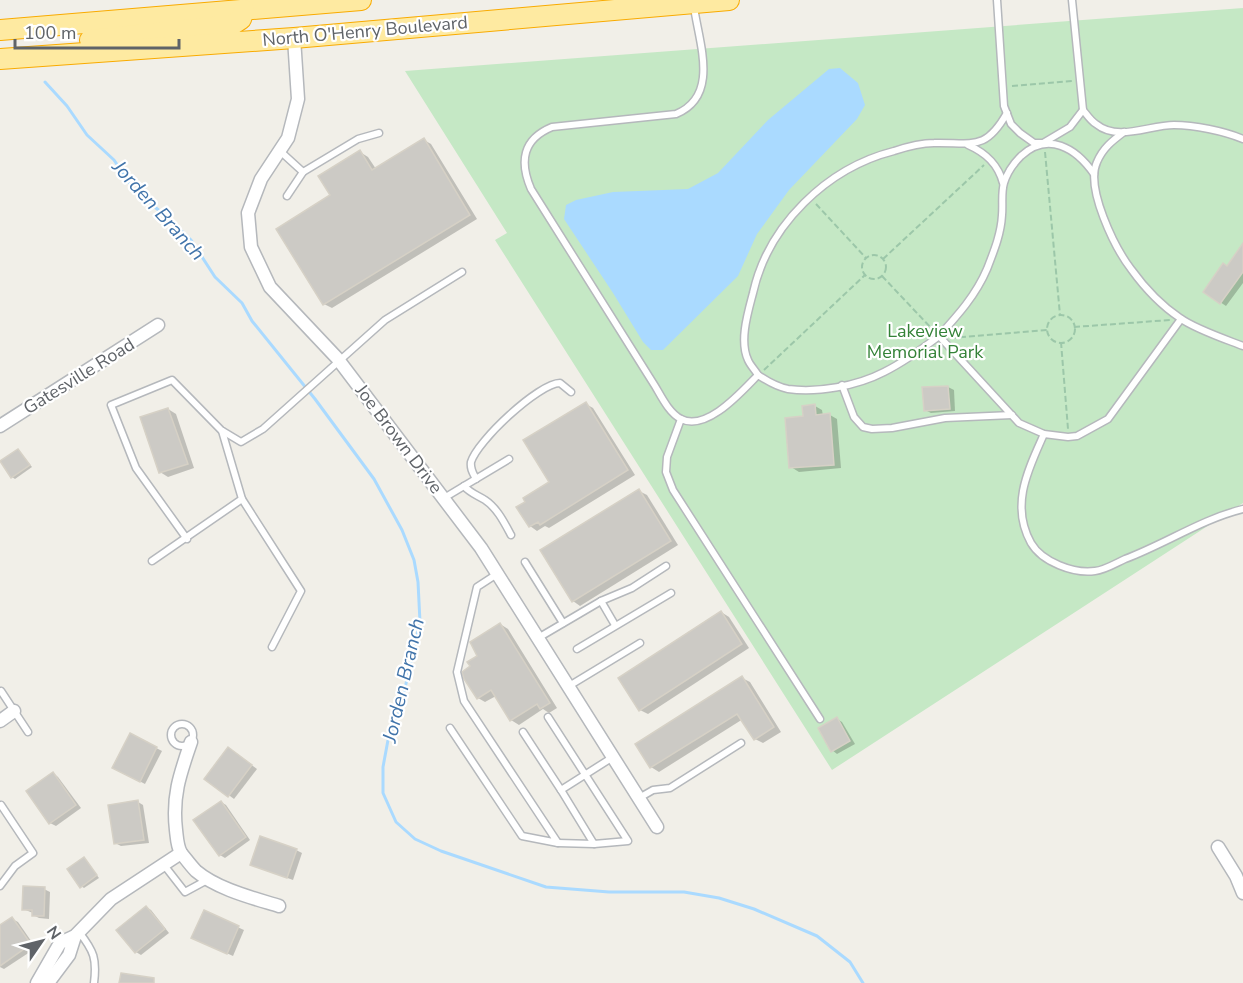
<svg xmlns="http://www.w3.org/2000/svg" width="1243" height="983" viewBox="0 0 1243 983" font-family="'Nunito Sans',sans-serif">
<rect width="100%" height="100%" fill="#f1efe8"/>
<!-- green -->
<polygon fill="#c5e8c5" points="1243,8 1243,503 832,770 495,240 507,233 405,71"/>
<!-- water -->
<polygon fill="#aadaff" points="840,68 858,83 865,105 857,119 789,190 757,234 738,276 663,350 651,350 643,342 613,293 564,219 566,205 576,200 613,192 688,189 718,173 768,120 829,69"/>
<!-- shadow -->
<g fill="#0003">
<polygon points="424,140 431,144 477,219 332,308 324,304 332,196 360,152 368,157 376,169"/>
<polygon points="1243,245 1243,283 1226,306 1205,292 1228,268"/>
<polygon points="948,387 954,390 955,411 931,413 925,410"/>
<polygon points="586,404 593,408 635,475 549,528 545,526 537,531 530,526 551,483"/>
<polygon points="815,406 822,410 823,416 830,415 837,419 841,468 799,472 791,467 804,417"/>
<polygon points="168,409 176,414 194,468 168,477 160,472"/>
<polygon points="18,450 32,467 15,479 12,477"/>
<polygon points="639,491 647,495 678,545 580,606 573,601"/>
<polygon points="721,612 729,617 749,648 648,714 640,710"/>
<polygon points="500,624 508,629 557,708 549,713 543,709 519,725 511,720 496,696 485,702 478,698 479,657"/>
<polygon points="742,678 750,682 781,732 763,743 755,739 743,719 659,772 651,767 637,744"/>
<polygon points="837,719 842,722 855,744 837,754 832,750"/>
<polygon points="131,735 162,751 145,784 114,768"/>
<polygon points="234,752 257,769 234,799 206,778"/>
<polygon points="53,773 58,777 81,808 56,826 50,823"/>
<polygon points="138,802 143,805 149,843 121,846 115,843"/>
<polygon points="221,802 226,805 250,840 225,858 220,855"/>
<polygon points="296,850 302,853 293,880 257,867"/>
<polygon points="84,859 99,878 84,888 81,886"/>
<polygon points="44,889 50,892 49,919 39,918 33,915 33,913 23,909"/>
<polygon points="146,907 151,910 169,933 141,955 136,952"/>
<polygon points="204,912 244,930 233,956 198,940"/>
<polygon points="12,919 18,922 36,948 4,969 0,967 0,927"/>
</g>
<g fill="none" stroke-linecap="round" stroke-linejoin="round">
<!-- stream -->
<polyline stroke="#aadaff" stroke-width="3" points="45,82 67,106 87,135 114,160 134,190 167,217 191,240 215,277 242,303 252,321 315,399 374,479 402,530 414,560 418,582 420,622 400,710 388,740 383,767 383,793 396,822 415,839 441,851 546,887 609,892 684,892 719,898 754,909 817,936 850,962 863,983"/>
</g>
<!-- building -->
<g fill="#cccac5" stroke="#d6d1c6" stroke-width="1.5">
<polygon points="424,138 470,215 323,305 276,229 330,195 318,176 360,150 372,170"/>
<polygon points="1243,243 1243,272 1220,304 1203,292 1223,263 1227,266"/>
<polygon points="948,386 950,409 924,411 922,387"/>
<polygon points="586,402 628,470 540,525 538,522 529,527 516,507 525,502 523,498 549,482 523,440"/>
<polygon points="815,404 816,415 830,413 834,465 789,468 785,418 803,416 802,406"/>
<polygon points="168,408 188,464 159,473 140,417"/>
<polygon points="18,449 30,465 11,478 0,461"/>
<polygon points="639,489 671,541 572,602 540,550"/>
<polygon points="721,611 742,644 639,711 618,678"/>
<polygon points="500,623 550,703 540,709 537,704 510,721 491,690 477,699 464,679 462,672 470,666 467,662 477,656 470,642"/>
<polygon points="742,676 774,727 754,740 737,714 650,768 635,744"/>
<polygon points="837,717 850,741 831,752 818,728"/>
<polygon points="130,733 157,747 140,782 112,768"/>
<polygon points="228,747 252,765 228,797 204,779"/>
<polygon points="53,772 76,805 49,824 26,791"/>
<polygon points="138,800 144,840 114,844 108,805"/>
<polygon points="221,801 246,837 219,856 193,820"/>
<polygon points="260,836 297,849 287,878 250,865"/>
<polygon points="84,857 97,875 80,888 67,869"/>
<polygon points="23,886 45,887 44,916 32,916 32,910 22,910"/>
<polygon points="146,906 165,929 135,953 116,930"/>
<polygon points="204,910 239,926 227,954 191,938"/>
<polygon points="12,917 31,944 0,966 0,925"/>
<polygon points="121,973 154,978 154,983 119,983"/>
</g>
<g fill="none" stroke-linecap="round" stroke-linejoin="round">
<defs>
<g id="service">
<polyline points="997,0 1004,106 1011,124 1020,133 1034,143 1043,143 1070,127 1083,110"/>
<path d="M 1072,0 L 1083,110 C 1087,115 1091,121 1096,124 C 1118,142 1149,125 1174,125 C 1194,125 1224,131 1243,139"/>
<path d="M 694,7 C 699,43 720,96 676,114 L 552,127 C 523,139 519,161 531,189 L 655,386 C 661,396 669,413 681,419 C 707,432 742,391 758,375 C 767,381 777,387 788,389 C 818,393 857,386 884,372 C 904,362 922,349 939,336 L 1019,423 L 1044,434 L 1068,437 L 1077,436 L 1108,419 L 1181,319"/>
<path d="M 1124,132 C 1112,141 1103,148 1097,162 C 1085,188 1115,248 1131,269 C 1144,287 1162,306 1180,318 C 1195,329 1225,339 1243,346"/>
<path d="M 968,145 C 986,153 998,164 1003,183"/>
<polyline points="280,151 303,172 358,139 379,133"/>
<polyline points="287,196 303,172"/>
<path d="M 939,336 C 958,315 976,295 987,269 C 994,251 1001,234 1002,215 C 1003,205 1001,193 1004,183 C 1007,173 1014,163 1021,156 C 1048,131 1076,148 1094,174"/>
<path d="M 758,375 C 755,370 750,365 748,360 C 739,341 748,312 753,293 C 768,225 827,168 894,151 C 906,147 921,143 934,143 C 972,142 985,152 1007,113"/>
<polyline points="842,385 854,417 863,427 872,429 892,428 945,418 1012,415"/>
<polyline points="681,419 667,457 666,472 673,490 820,719"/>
<path d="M 1044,434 C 1028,470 1010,505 1031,543 C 1042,562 1074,574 1095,571 C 1105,570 1116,563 1125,559 C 1165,544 1202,519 1243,509"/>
<path d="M 476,479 C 473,473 470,469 471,462 C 477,441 539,383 560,383 L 571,392"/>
<path d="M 464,486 C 470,493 477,495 485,500 C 497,508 504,522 511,535"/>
<polyline points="444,498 509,459"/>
<polyline points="242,499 301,591 272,647"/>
<polyline points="187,539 136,468 111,405 172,380 221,430 241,442 263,429 385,320 462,272"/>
<polyline points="152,561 242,499 222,431"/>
<polyline points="525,562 563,623"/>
<polyline points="601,601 615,625"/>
<polyline points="538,638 601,601 632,588 666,566"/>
<polyline points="577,649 671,593"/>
<polyline points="569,686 640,643"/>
<polyline points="1,691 28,732"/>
<polyline points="548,717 628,841 594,844 561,790 613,757"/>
<circle cx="182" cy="735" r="11"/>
<polyline points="450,728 522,836 558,843 464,701 457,672 477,587 497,574"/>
<polyline points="523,732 561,790"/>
<polyline points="639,798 653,790 670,788 741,743"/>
<polyline points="558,843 594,844"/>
<polyline points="164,865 185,892 209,879"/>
<polyline points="0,886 15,866 33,853 1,805"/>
<path d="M 79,932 C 94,951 97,959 94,983"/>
</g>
<g id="minor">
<polyline points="294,38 298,99 288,138 261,179 248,213 251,247 270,287 337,358 481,548 657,827"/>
<polyline points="0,426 158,325"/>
<polyline points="0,721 14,711"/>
<polyline points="1218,847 1236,876 1243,893"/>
<path d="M 181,853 C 186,859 191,866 196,871 C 217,889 253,898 279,906"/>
<path d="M 37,983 L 60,943 L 75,936 L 111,899 L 181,853 C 177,846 177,838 176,830 C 172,796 180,774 191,742"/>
<polyline points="48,983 69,955 75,936"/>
</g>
<g id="trunk">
<polyline points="0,30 361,0"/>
<polyline points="90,40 232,25 241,19 244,10"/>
<polyline points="0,59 294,38 729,0"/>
</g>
</defs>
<!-- service casing -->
<use href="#service" stroke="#b5b8bc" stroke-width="9"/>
<!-- minor casing -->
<use href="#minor" stroke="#b5b8bc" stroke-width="15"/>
<!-- trunk casing -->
<use href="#trunk" stroke="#f9ab00" stroke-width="22"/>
<!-- path -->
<g stroke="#9cc7a9" stroke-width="2" stroke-dasharray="6 3" stroke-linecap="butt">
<polyline points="1012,86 1072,81"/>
<polyline points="1045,152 1060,315"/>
<polyline points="816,204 866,258"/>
<circle cx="874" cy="267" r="12"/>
<polyline points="883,259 984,165"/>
<polyline points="882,276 933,330"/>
<circle cx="1061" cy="329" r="14"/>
<polyline points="1074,327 1170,320"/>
<polyline points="951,338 1047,330"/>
<polyline points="1061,342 1068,429"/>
<polyline points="764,370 865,275"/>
</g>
<!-- service -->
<use href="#service" stroke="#fff" stroke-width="6"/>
<!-- minor -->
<use href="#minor" stroke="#fff" stroke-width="12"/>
<!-- trunk -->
<use href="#trunk" stroke="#feeaa1" stroke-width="20"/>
</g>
<g text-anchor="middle" stroke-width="4.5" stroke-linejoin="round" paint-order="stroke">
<!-- street labels -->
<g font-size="18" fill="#5f6368" stroke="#fff">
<text transform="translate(365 31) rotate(-5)" y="6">North O'Henry Boulevard</text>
<text transform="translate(79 376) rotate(-32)" y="6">Gatesville Road</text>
<text transform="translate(399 439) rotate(53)" y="6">Joe Brown Drive</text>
</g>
<!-- park labels -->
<g font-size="18" fill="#348238" stroke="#fff">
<text x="925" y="337">Lakeview<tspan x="925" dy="21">Memorial Park</tspan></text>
</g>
<!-- water labels -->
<g font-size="20" font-style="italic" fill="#4174aa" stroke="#fff">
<text transform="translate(159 210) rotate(48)" y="7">Jorden Branch</text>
<text transform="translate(403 680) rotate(-77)" y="7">Jorden Branch</text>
</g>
</g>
<!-- north arrow -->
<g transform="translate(42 941) rotate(55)" stroke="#ffffff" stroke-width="4.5" paint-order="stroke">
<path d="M0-4.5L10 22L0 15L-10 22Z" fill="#5f6368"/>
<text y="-9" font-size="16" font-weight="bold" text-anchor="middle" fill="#5f6368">N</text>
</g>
<!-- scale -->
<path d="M15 39v9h164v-9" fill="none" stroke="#5f6368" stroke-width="3"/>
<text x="24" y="39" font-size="18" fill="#5f6368" stroke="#ffffff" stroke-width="4.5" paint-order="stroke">100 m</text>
</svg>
